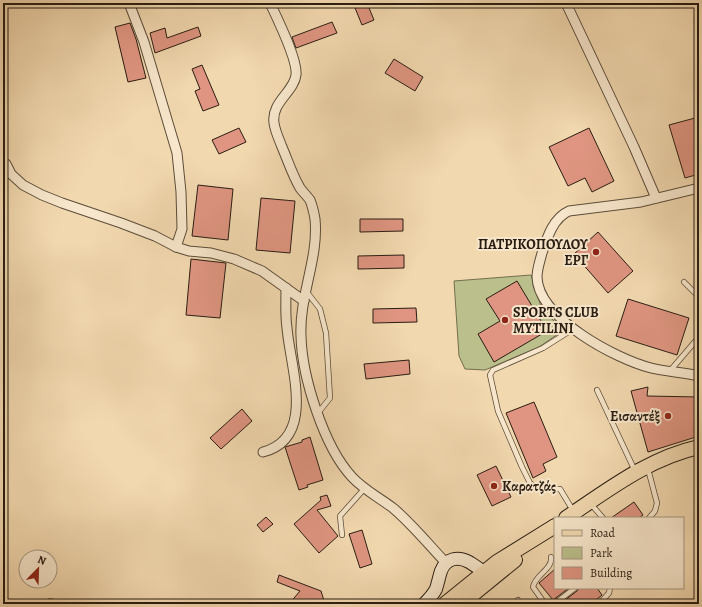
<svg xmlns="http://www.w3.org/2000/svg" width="702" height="607" viewBox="0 0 702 607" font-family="Alegreya,serif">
<rect width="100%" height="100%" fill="#f2d8af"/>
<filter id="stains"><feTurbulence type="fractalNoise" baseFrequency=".005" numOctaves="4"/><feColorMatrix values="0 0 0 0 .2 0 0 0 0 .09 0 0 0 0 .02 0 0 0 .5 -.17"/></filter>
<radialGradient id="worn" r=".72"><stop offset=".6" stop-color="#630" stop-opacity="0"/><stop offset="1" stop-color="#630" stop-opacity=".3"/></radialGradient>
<!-- green -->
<polygon fill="#babf8b" stroke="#726e4e" points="531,275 542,310 564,330 539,347 485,370 465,369 459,356 454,281"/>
<!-- building -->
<g fill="#df9581" stroke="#291d12">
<polygon points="353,3 367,3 374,20 362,25"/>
<polygon points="332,22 337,33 296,48 292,37"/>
<polygon points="130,23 136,39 146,78 128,82 115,27"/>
<polygon points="198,27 201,36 155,53 150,33 165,28 167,38"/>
<polygon points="394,59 423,77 415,91 385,73"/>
<polygon points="202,65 219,105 203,111 195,91 200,89 192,69"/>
<polygon points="695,118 699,133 699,174 685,178 669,125"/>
<polygon points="239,128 246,142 219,154 212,140"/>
<polygon points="589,128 614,181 592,192 585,178 568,186 549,147"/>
<polygon points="198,185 233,189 228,240 192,236"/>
<polygon points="261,198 295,201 290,253 256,250"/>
<polygon points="360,219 403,219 403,231 360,232"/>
<polygon points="598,232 633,271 608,293 574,254"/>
<polygon points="404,255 404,268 358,269 358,256"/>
<polygon points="191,259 226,263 220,318 186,315"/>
<polygon points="517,281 547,331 494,362 478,334 500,321 486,299"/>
<polygon points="628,299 689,318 677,355 616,336"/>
<polygon points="416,308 417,322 373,323 373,309"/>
<polygon points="409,360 410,374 366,379 364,364"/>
<polygon points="648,387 647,396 699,397 699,436 648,452 631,391"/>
<polygon points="534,402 557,457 543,464 546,471 533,478 506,413"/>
<polygon points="242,409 252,421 221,449 210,438"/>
<polygon points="310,437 323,480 307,485 308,487 299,490 285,447 302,442 302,440"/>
<polygon points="496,466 511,497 492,506 477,475"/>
<polygon points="327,495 331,506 317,510 338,536 319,553 294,524 321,500 320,497"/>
<polygon points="634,502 643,515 639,518 611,518"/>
<polygon points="266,517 273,524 263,532 257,525"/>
<polygon points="362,530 372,564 360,568 349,534"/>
<polygon points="555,569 555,588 569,588 553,600 539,583"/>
<polygon points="279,575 321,591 325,604 289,604 300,591 277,582"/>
<polygon points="579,588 597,588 602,595 591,604 560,604 577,591"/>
</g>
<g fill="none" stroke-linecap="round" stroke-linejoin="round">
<defs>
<g id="lane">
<polyline points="684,282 699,297"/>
<polyline points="306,291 320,309 326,333 330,398 318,413"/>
<polyline points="573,329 543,348 493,370 490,375 498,411 522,467 530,483 538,489 560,489 574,512"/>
<polyline points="669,372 699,337"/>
<polyline points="597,390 635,471"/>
<polyline points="648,469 657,503 655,511 649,518"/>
<polyline points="590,503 603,518"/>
<polyline points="342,535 340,516 365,488"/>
<polyline points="518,600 520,604"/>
<polyline points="48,604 50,601 61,604"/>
<path d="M 545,604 L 533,587 C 535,575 553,569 551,557"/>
<polyline points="554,604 575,588"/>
<polyline points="599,604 609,593 610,588"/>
</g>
<g id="street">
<polyline points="129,3 144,42 177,153 181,192 182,229 176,247"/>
<path d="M 270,3 C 277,18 298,60 296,75 C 294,92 271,102 274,123 C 275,131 279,139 282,147 C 288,161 292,174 300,188 C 303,192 307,196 310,200 C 312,205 314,213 315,219 C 319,258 299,296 301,336 C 302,377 324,447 352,477 C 364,490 380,498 393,508 C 412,524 429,545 446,563"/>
<polyline points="566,3 634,147 656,198"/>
<polyline points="6,164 11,174 23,185 42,195 62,203 121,223 155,236 176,247 189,251 211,253 234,259 262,271 304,301"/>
<path d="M 699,188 L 641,202 L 569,211 C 553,218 547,238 542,253 C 540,261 537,269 537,277 C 538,318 616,359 651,368 C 667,372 683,372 699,376"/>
<path d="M 263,452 C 317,438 290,367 287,328 C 285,315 286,301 286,288"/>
</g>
<path id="secondary" d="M 424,604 C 428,600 433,595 436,589 C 438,583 439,577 441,571 C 446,558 458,556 469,562 C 477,567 484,571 489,578"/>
<g id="primary">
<path d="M 566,518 C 608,490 649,458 699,447"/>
<polyline points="445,604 497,562 555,526"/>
<polyline points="461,604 515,560"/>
</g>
</defs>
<!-- lane casing -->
<use href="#lane" stroke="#5b4c39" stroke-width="6"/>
<!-- street casing -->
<use href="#street" stroke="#5b4c39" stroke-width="11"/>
<!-- secondary casing -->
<use href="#secondary" stroke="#291d12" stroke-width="14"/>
<!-- primary casing -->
<use href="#primary" stroke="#291d12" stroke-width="16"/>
<!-- lane -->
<use href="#lane" stroke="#f7e6cb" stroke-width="4.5"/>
<!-- street -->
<use href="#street" stroke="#f7e6cb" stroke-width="9"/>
<!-- secondary -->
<use href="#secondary" stroke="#f7e6cb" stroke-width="12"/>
<!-- primary -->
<use href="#primary" stroke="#f2d8af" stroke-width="14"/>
</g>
<!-- markers -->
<g fill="#8f2418" stroke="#f7e6cb" stroke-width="1.5">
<circle cx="596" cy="252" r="4"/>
<circle cx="505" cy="320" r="4"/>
<circle cx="668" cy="416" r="4"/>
<circle cx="494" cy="486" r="4"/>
</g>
<g text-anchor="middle" stroke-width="4" stroke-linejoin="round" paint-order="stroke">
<!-- poi labels -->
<g font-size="14" font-weight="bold" fill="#291d12" stroke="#f7e6cb" text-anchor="end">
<text x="588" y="249">ΠΑΤΡΙΚΟΠΟΥΛΟΥ<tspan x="588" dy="16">ΕΡΓ</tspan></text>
<text x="513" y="317" text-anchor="start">SPORTS CLUB<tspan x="513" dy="16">MYTILINI</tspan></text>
<text x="660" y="421">Εισαντέξ</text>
<text x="502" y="491" text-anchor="start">Καρατζάς</text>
</g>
</g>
<!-- margin -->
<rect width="702" height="607" fill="none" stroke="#f2d8af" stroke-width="16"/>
<rect x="4" y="4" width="694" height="599" fill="none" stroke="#291d12" stroke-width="2"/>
<rect x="8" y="8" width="686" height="591" fill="none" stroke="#291d12"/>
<!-- legend -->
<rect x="554" y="517" width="130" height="72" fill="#f7e6cb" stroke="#a59681"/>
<rect x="562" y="530" width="20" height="6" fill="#f2d8af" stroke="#a59681"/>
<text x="590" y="537" font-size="12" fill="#291d12">Road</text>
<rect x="562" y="547" width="20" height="12" fill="#babf8b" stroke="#a59681"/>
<text x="590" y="557" font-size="12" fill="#291d12">Park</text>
<rect x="562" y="567" width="20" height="12" fill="#df9581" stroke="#a59681"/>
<text x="590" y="577" font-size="12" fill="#291d12">Building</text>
<!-- north arrow -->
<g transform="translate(38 569) rotate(23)"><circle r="19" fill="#f7e6cb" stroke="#a59681"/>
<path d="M0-3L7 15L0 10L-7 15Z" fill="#8f2418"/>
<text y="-6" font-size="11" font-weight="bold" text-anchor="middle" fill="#291d12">N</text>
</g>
<rect width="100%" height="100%" filter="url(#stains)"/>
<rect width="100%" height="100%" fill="url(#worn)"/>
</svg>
